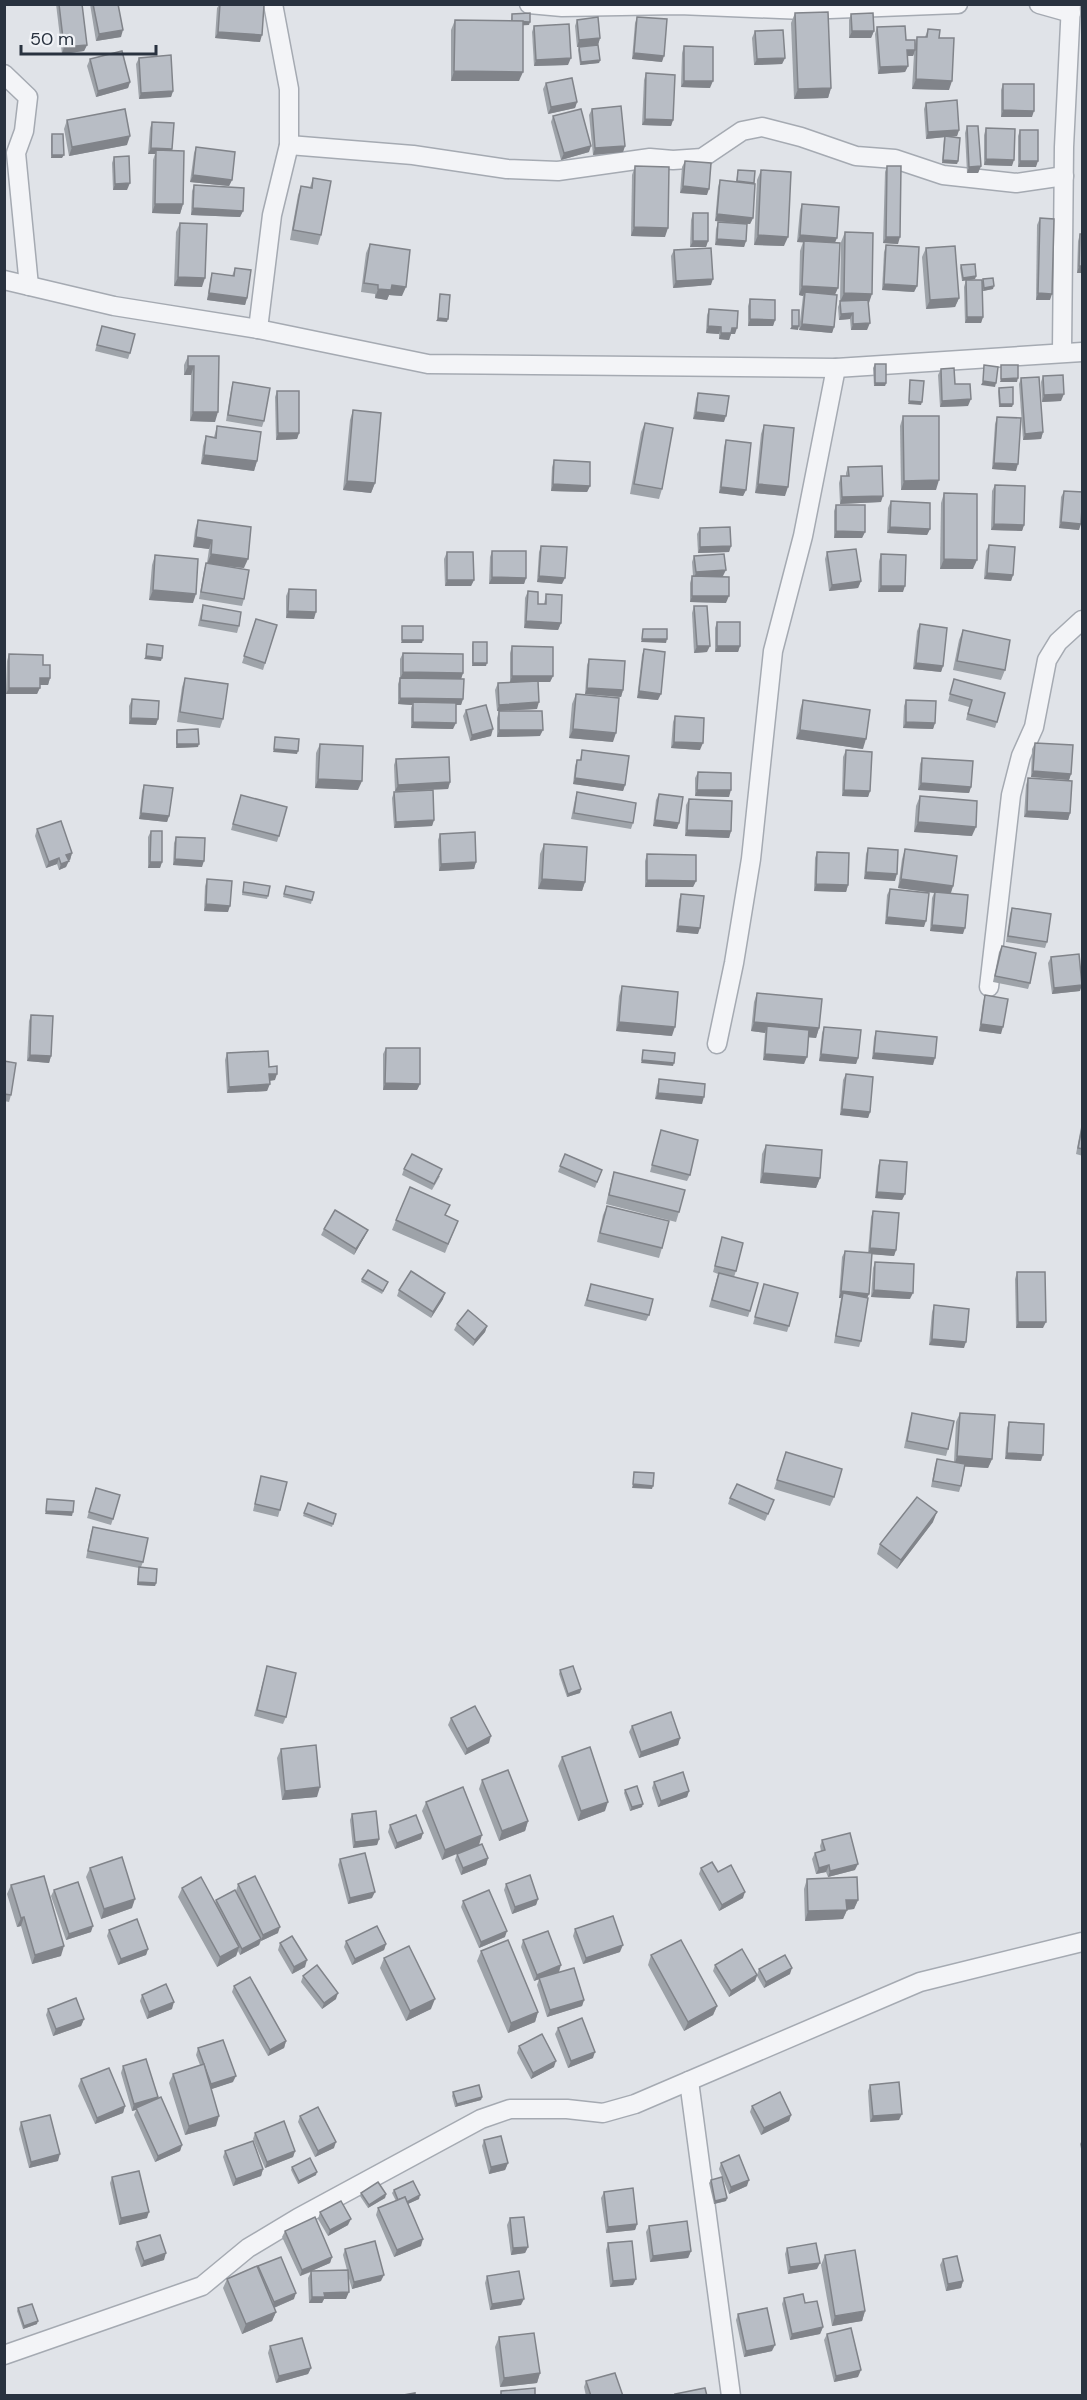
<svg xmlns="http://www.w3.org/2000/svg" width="1087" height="2400" viewBox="0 0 1087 2400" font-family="'DM Sans',sans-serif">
<rect width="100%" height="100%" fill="#e0e3e8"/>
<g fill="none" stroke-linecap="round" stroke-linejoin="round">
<defs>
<g id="minor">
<polyline points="529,4 562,7 679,5 804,10 958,4"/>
<polyline points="1039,4 1071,13"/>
<polyline points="4,74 28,97 24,131 16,153 29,286"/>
<polyline points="289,145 413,155 507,169 558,171 650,158 673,160 702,158 742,131 762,127 801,137 856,156 895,159 943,175 1016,183 1064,176"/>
<polyline points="4,280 114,306 258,329 428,364 836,368 1082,352"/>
<polyline points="258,329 272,215 289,145 289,89 273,4"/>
<polyline points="1062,351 1064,147 1071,4"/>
<polyline points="989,987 1011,795 1021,756 1034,727 1047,660 1058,642 1082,620"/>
<polyline points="717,1044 734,963 751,859 773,651 803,536 836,368"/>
<polyline points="689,2081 731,2396"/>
<polyline points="4,2355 202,2286 248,2248 298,2218 481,2119 510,2109 567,2109 603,2113 635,2104 920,1982 1082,1942"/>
</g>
</defs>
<!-- minor casing -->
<use href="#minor" stroke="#a5aab2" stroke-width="21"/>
<!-- minor -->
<use href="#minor" stroke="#f3f4f7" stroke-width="18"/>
</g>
<!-- wall -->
<g fill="#9ea3a9">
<polygon points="56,4 82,4 87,45 84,51 62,54"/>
<polygon points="90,4 118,4 121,37 96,41"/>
<polygon points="217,4 252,4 260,42 215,38 217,8 219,5"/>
<polygon points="795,13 831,88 828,98 794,99 791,23"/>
<polygon points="512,14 529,25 523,25 519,81 451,81 451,30 455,20 511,21"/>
<polygon points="851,14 874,31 871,38 849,38 849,20"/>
<polygon points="637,17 662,62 632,59 635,23"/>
<polygon points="577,20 600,38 598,45 577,47 575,26"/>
<polygon points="534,26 568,65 534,66 532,32"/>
<polygon points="877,27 915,44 917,37 925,37 928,29 939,38 949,90 912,89 914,54 913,56 907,56 908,66 905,72 878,74 875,34"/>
<polygon points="755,31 785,58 782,64 754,65 752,38"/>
<polygon points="684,46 710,88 681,87 682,53"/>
<polygon points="579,47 600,60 599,63 580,65 578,50"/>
<polygon points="139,58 173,91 171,97 139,99 136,64"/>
<polygon points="90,59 130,82 128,88 96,97 87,66"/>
<polygon points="646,73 673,120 671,126 642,125 644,80"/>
<polygon points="546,83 577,102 575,108 548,114 543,89"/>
<polygon points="1003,84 1032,117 1001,117 1001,90"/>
<polygon points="926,103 959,130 957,136 949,137 958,161 957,164 942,163 944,137 926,139 924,109"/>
<polygon points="592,109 625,146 623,152 593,155 589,115"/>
<polygon points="553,116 589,152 561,160 551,122"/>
<polygon points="67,120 127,145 69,156 64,129"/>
<polygon points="152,122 171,151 183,204 180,214 152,213 153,160 155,154 148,154 150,128"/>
<polygon points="967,126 981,166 978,173 967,173 965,133"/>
<polygon points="986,128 1012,166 984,165 984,135"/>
<polygon points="1020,130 1036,167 1018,167 1018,136"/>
<polygon points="52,134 62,158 51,158 51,137"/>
<polygon points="196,147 232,180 229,186 190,182 194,153"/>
<polygon points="114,157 127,190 113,190 112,163"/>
<polygon points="685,161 707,195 680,193 682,167"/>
<polygon points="635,166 665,237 631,236 632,175"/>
<polygon points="887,166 898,244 883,243 885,172"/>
<polygon points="738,170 754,183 753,218 750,224 715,221 718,187 720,180 736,182"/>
<polygon points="761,170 784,246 754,245 757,180"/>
<polygon points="313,178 321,235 318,245 290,240 298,195 301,186 310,187"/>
<polygon points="194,185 243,211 240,217 191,215 192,191"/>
<polygon points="802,204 835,243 834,327 832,333 799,330 803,296 799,295 800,251 803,242 797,242 800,210"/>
<polygon points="693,213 708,241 706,247 690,247 691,220"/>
<polygon points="1040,218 1050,300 1036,300 1037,225"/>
<polygon points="718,222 746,241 744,247 715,245 716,229"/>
<polygon points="180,223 202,287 174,286 176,232"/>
<polygon points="845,232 869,303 867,330 851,330 850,319 839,320 838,307 840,302 841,242"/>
<polygon points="1080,234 1083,234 1083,273 1077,273 1078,241"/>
<polygon points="370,244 402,296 389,295 387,300 375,298 375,294 361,292 366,253"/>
<polygon points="886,245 917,286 914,292 882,290 884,252"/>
<polygon points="926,248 959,298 955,307 926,309 922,257"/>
<polygon points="674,250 711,285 673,288 671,256"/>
<polygon points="961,265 976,276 975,279 969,280 982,282 983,279 993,289 983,291 982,283 983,317 981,323 965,323 964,287 966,280 962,281 960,268"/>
<polygon points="235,268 247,298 245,305 207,300 210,280 212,273 232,276"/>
<polygon points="750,299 775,320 773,326 748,326 748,306"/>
<polygon points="709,309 735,334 731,334 729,340 719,339 719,334 706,333 707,315"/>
<polygon points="102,326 130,353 128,359 95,351"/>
<polygon points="188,356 219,356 215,422 190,421 191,375 184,375 184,365"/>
<polygon points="875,364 886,383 885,386 874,386 873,368"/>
<polygon points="941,369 955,384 968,406 940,407 938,375"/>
<polygon points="1043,376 1061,401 1042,402 1041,382"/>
<polygon points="1021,378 1043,432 1041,439 1023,440 1019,384"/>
<polygon points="233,382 264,421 262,427 226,421 231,389"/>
<polygon points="999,388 1013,404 1012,407 999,407 998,391"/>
<polygon points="277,391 299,433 297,439 276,440 275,397"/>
<polygon points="698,393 724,422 693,419 696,399"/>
<polygon points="353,410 375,483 371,493 343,490 350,420"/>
<polygon points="903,416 936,490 901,490 900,426"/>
<polygon points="997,417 1016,471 992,469 995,424"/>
<polygon points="645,423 662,489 659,499 630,494 641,432"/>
<polygon points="764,425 785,496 755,493 761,434"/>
<polygon points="217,426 257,461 254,471 201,464 203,446 206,436 214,437"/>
<polygon points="726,440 746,490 743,496 719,493 724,447"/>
<polygon points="554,460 590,486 587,492 551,491 552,467"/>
<polygon points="848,467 881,502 840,504 839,483 841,476 846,476 846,473"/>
<polygon points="995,485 1024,525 1022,531 991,530 992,491"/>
<polygon points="1064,491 1079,530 1059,528 1061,497"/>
<polygon points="944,493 973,569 940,569 941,503"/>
<polygon points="891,501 930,529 927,535 887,533 888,508"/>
<polygon points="836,505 865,532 862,538 834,538 834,511"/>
<polygon points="198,520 244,568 215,565 244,599 242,606 199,599 204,570 206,563 207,563 209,549 193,547 195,530"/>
<polygon points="700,528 731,546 729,552 698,553 697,534"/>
<polygon points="989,545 1013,575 1011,581 984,579 986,551"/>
<polygon points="541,546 562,584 537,582 539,552"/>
<polygon points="492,551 526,578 524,584 489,584 490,557"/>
<polygon points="447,552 474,580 471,586 445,586 444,559"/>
<polygon points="827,552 861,581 858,588 829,591 825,559"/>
<polygon points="881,554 903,592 878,592 879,561"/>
<polygon points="155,555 193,603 149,600 152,565"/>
<polygon points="694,556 723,576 718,577 726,603 690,602 690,583 692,576 693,576 692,562"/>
<polygon points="289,589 314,619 286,618 286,596"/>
<polygon points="528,591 538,604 544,604 546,594 561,623 558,630 524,628 525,598"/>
<polygon points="203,605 239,626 237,633 198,626 201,612"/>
<polygon points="694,606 707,652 694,653 692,613"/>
<polygon points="256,619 277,625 263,670 242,663"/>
<polygon points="717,622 740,646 738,652 715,652 715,628"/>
<polygon points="920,624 943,666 941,672 913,669 917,631"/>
<polygon points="963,630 1005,670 1001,680 953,670 959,640"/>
<polygon points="473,642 486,666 472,666 472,645"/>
<polygon points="512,646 553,676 550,682 538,682 537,709 497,711 495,690 498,683 517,682 510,682 510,653"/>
<polygon points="644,649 658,700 637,698 642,655"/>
<polygon points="403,653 463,673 461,679 463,699 461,705 456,705 453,729 411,728 411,708 412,705 398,704 398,684 400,678 400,659"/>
<polygon points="9,654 43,665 50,678 48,685 40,685 37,694 6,694 7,661"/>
<polygon points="589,659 623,690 621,697 585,694 587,665"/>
<polygon points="185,678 223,719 220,728 177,722 182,687"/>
<polygon points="954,679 997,722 995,728 966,720 969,707 948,701"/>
<polygon points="576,694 613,742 569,738 572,704"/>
<polygon points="132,699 158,719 156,725 129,724 129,706"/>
<polygon points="803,700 863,749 796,739 800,710"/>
<polygon points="906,700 935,723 933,729 903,728 904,706"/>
<polygon points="466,710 491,736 470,741 463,716"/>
<polygon points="499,711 540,736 497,737 497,718"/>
<polygon points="675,716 700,750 671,748 673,722"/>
<polygon points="177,730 198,747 176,748 176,733"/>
<polygon points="1035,743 1071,774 1069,780 1031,777 1032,749"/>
<polygon points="320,744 358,790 315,788 316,753"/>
<polygon points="582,750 625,785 623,791 573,784 575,766 577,760 580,760"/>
<polygon points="846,750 870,791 868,797 842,796 843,757"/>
<polygon points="922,758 971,787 969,793 918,790 920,764"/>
<polygon points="396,759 450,782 448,789 395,791 394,765"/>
<polygon points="698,772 729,797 695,796 695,778"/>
<polygon points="1028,778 1070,813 1068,820 1024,817 1026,785"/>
<polygon points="144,785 169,816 167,822 139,819 142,791"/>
<polygon points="394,792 434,820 432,826 394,828 392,798"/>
<polygon points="577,792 633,823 631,829 571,819 575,799"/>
<polygon points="659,794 679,823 677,829 653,826 656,800"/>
<polygon points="241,795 279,836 277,842 231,830"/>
<polygon points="920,796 972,836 914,832 916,806"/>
<polygon points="689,799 731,831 729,838 685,836 686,805"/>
<polygon points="37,829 72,853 70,860 68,860 66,867 59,870 57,864 46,868 35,836"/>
<polygon points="151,831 162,862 160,868 148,868 148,837"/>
<polygon points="440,834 476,862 474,869 439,871 438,840"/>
<polygon points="176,837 202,867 173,865 174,843"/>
<polygon points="544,844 585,882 582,891 538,889 540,854"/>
<polygon points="868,848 895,881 864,879 866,854"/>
<polygon points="905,849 953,886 951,893 963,934 930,931 932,898 934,893 898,888 902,859"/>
<polygon points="817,852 848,885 846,892 814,891 815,858"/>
<polygon points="647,854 696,881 693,887 645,887 645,861"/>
<polygon points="207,879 228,912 204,911 205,886"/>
<polygon points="244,882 268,896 267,899 242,895"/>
<polygon points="286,886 312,900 311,904 283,897"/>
<polygon points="890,889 924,927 885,924 887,895"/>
<polygon points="681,894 698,934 676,932 679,900"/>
<polygon points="1012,908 1047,942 1045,948 1006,942 1010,914"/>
<polygon points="1002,946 1030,983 1028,989 993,982 999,952"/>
<polygon points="1051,957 1080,991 1052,994 1048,963"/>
<polygon points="622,986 672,1036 616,1031 619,996"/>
<polygon points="757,993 819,1028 816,1038 808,1037 804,1064 763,1060 765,1033 751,1031 754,1002"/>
<polygon points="985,995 1001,1034 979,1031 983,1002"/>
<polygon points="31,1015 51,1056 49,1063 27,1061 29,1021"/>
<polygon points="824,1027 858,1058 856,1064 819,1061 822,1033"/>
<polygon points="876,1031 933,1065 872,1059 874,1038"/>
<polygon points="386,1048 420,1084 417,1090 383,1090 383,1054"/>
<polygon points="227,1053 269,1067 275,1080 269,1081 267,1091 227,1093 225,1060"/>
<polygon points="4,1061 11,1095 9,1102 4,1101"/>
<polygon points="846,1074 870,1112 868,1118 840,1115 843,1080"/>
<polygon points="659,1079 702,1104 655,1099 657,1086"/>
<polygon points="1083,1116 1083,1156 1076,1154"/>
<polygon points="661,1130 690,1175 687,1181 650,1172"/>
<polygon points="766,1145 820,1178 816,1188 760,1183 762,1154"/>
<polygon points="565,1154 602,1170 595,1188 558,1172"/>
<polygon points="880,1160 905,1194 902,1200 875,1198 878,1166"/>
<polygon points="404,1169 440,1176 432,1190 402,1175"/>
<polygon points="614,1172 679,1212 676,1222 606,1204 611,1182"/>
<polygon points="607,1206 662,1248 659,1258 597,1242 603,1215"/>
<polygon points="873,1211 896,1250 894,1256 872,1254 869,1294 867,1298 861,1341 859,1347 834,1343 841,1298 839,1298 842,1257 845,1251 868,1253 871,1217"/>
<polygon points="396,1220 458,1221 445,1253 392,1230"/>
<polygon points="324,1229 365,1236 354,1255 321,1235"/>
<polygon points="722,1237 736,1271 734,1277 750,1311 748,1317 709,1307 718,1274 713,1272"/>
<polygon points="875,1262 910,1299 871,1297 873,1268"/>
<polygon points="1017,1272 1043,1328 1016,1328 1015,1279"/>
<polygon points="362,1279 388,1282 382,1294 361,1282"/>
<polygon points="591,1284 649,1315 646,1321 584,1306"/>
<polygon points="764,1284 789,1326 787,1332 753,1324"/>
<polygon points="399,1290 443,1299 431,1318 397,1296"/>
<polygon points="934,1305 964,1348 929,1345 932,1312"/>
<polygon points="457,1324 487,1326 485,1332 473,1346 454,1330"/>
<polygon points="912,1413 948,1449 946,1456 904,1448 910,1419"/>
<polygon points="960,1413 992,1459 988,1468 965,1466 961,1486 959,1492 931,1487 935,1465 937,1459 954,1462 956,1422"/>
<polygon points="1009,1422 1041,1461 1005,1459 1007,1428"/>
<polygon points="786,1452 834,1497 830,1506 774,1489"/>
<polygon points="261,1476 280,1510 278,1517 253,1511"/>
<polygon points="96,1488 113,1519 111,1525 87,1518"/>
<polygon points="730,1498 771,1507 765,1521 728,1504"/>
<polygon points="308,1503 336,1514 332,1527 303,1516"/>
<polygon points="933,1522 897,1569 877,1554 880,1544"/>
<polygon points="93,1527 143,1562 141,1567 156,1583 155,1586 137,1585 139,1568 86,1558 91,1533"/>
<polygon points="267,1666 286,1717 283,1724 254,1716"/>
<polygon points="560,1670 581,1689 580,1693 567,1697 559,1674"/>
<polygon points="451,1718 489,1743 465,1755 448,1725"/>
<polygon points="632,1726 680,1738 678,1745 639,1758 629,1732"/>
<polygon points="281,1749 317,1797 282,1800 277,1758"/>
<polygon points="562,1757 605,1811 578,1821 558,1766"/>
<polygon points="482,1780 528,1821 525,1831 499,1841 479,1789"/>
<polygon points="654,1782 689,1791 687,1797 658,1807 652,1788"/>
<polygon points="625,1790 642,1807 630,1811 624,1793"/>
<polygon points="426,1802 482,1835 442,1860 422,1811"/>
<polygon points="352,1814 379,1839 377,1845 353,1848 350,1820"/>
<polygon points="390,1825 423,1833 421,1839 395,1849 388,1832"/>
<polygon points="822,1840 855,1870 828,1877 826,1872 816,1874 812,1859 815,1853 821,1851 820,1846"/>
<polygon points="457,1854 488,1858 486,1865 461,1875 455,1860"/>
<polygon points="340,1859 372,1898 348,1904 338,1865"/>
<polygon points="90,1868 132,1908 101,1919 86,1877"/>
<polygon points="701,1868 718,1872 743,1898 719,1911 699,1874"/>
<polygon points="807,1879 858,1900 854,1909 847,1910 843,1919 805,1921 804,1889"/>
<polygon points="238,1884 278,1933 261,1941 259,1945 240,1955 238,1951 236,1956 217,1967 178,1897 182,1888 215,1903 216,1900 242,1903 236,1891"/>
<polygon points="506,1884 538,1899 536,1905 512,1914 504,1890"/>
<polygon points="11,1885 61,1956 32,1964 21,1926 17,1927 7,1894"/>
<polygon points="54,1890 91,1932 66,1940 51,1896"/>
<polygon points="463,1901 505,1937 479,1948 461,1907"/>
<polygon points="575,1929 620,1952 583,1964 573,1936"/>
<polygon points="109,1930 148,1949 146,1955 118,1965 107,1936"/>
<polygon points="523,1940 559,1972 547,1976 584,2000 582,2006 547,2017 537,1985 539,1979 534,1981 521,1947"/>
<polygon points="346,1941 386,1944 384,1950 352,1965 344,1947"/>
<polygon points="280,1943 305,1967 292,1974 278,1950"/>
<polygon points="481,1951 538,2012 535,2022 508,2033 477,1961"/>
<polygon points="651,1955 717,2006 713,2015 684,2031 648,1965"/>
<polygon points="384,1958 431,2009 406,2021 380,1968"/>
<polygon points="715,1965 757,1975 759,1969 790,1974 764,1988 757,1976 755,1981 729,1997 713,1971"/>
<polygon points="303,1976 336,1999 322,2009 301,1982"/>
<polygon points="234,1986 286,2041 284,2048 268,2056 232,1992"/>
<polygon points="142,1995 172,2009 147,2019 140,2001"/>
<polygon points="48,2009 84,2019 81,2026 53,2036 46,2015"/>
<polygon points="558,2028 593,2058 568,2068 555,2034"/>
<polygon points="519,2046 554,2067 531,2079 517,2053"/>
<polygon points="198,2048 233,2082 211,2089 216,2126 185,2135 169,2083 173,2074 200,2065 196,2055"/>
<polygon points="123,2066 158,2099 182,2145 180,2151 155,2162 134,2115 136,2110 132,2111 121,2073"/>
<polygon points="81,2079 125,2106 123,2113 95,2124 78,2086"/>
<polygon points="870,2085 899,2120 870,2122 868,2091"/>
<polygon points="453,2092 482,2097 481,2100 455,2107 452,2096"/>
<polygon points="752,2106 791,2115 789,2121 761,2135 750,2112"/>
<polygon points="300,2116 334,2148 315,2157 298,2122"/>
<polygon points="21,2122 58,2161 29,2168 19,2129"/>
<polygon points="255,2133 295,2151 293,2157 265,2168 253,2139"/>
<polygon points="1083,2138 1083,2158 1080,2144"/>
<polygon points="484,2140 508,2163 505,2170 489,2174 482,2146"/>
<polygon points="225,2151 263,2169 261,2176 233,2186 223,2157"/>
<polygon points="721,2163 747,2186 729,2194 719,2169"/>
<polygon points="292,2167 316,2175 298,2184 291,2170"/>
<polygon points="112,2177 147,2218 119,2225 110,2183"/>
<polygon points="711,2180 727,2198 726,2201 714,2204 709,2183"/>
<polygon points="394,2190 419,2199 408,2204 421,2246 394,2257 376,2215 378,2208 396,2201 392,2193"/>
<polygon points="604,2192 637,2224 635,2230 606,2233 601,2198"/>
<polygon points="361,2193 386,2194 385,2198 368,2208 360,2196"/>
<polygon points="320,2212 348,2225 328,2236 318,2219"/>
<polygon points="510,2218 528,2247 525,2253 511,2255 507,2225"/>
<polygon points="649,2226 691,2251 688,2258 650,2262 646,2232"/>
<polygon points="285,2231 332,2257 330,2263 311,2271 347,2270 343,2255 345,2249 381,2281 352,2289 348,2275 346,2299 324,2299 322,2303 309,2303 308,2278 311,2272 300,2276 282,2237"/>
<polygon points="137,2242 164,2260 141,2267 135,2249"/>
<polygon points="608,2243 633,2285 610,2287 606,2250"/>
<polygon points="787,2248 817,2269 788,2274 785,2254"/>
<polygon points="825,2255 865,2311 862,2321 832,2326 821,2265"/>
<polygon points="943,2259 963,2281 961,2288 946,2291 940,2265"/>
<polygon points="258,2266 294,2299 274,2308 276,2312 272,2321 242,2334 223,2288 227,2279 258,2268"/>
<polygon points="487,2276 521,2305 490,2310 485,2283"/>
<polygon points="784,2298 805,2303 823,2327 820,2334 790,2340 782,2304"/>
<polygon points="18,2308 37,2324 23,2329 17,2311"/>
<polygon points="738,2314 772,2351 744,2357 736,2320"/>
<polygon points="827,2334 858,2377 834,2382 824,2340"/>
<polygon points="499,2337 540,2373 537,2383 500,2387 495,2347"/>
<polygon points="270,2346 311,2368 308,2374 276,2383 268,2353"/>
<polygon points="586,2381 623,2396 586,2396 584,2387"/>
</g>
<!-- shaded-wall -->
<g fill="#81848a">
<polygon points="512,22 530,22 529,25 511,26"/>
<polygon points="123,30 121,37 96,41 99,34"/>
<polygon points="852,31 874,31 871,38 849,38"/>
<polygon points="218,32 262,35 260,42 215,38"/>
<polygon points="600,38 598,45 577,47 579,40"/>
<polygon points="87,45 84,51 62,54 64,47"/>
<polygon points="907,50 915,50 913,56 904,56"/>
<polygon points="634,53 664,56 662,62 632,59"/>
<polygon points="571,58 568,65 534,66 536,60"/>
<polygon points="785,58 782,64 754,65 757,59"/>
<polygon points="600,60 599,63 580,65 581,62"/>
<polygon points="908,66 905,72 878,74 880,67"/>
<polygon points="454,71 523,72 519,81 451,81"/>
<polygon points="916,79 952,81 949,90 912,89"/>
<polygon points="684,81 713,81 710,88 681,87"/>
<polygon points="130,82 128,88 96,97 98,91"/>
<polygon points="831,88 828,98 794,99 798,89"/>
<polygon points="173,91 171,97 139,99 141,93"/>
<polygon points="577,102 575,108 548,114 551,107"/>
<polygon points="1003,110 1034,111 1032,117 1001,117"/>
<polygon points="645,119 673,120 671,126 642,125"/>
<polygon points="959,130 957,136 926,139 928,132"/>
<polygon points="130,136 127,145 69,156 72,147"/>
<polygon points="591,146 589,152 561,160 564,153"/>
<polygon points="625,146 623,152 593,155 595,148"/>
<polygon points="151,148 172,149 170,156 156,150 155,154 148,154"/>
<polygon points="52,155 64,155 62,158 51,158"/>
<polygon points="986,159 1014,160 1012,166 984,165"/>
<polygon points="943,160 958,161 957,164 942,163"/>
<polygon points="1020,161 1038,161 1036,167 1018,167"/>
<polygon points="981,166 978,173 967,173 969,167"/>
<polygon points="193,175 232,180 229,186 190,182"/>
<polygon points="130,183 127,190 113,190 115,184"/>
<polygon points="683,186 709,189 707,195 680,193"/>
<polygon points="155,204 183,204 180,214 152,213"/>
<polygon points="193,208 243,211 240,217 191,215"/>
<polygon points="717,214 753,218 750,224 715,221"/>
<polygon points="634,227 668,228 665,237 631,236"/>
<polygon points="758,235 788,237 784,246 754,245"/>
<polygon points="800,235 837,238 834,245 797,242"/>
<polygon points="886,237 900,237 898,244 883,243"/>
<polygon points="717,239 746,241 744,247 715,245"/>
<polygon points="693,241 708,241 706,247 690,247"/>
<polygon points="1079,266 1083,266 1083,273 1077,273"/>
<polygon points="976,276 975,279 962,281 963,278"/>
<polygon points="178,277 205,278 202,287 174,286"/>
<polygon points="713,279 711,285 673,288 676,281"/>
<polygon points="884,284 917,286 914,292 882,290"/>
<polygon points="392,285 406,287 402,296 389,295 387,300 375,298 378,289"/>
<polygon points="802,286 838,288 834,297 805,292 803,296 799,295"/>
<polygon points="994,286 993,289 983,291 984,288"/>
<polygon points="209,293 247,298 245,305 207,300"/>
<polygon points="844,293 872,294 869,303 840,302"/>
<polygon points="1038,293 1052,294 1050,300 1036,300"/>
<polygon points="959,298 955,307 926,309 930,300"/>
<polygon points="853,313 850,319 839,320 841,314"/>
<polygon points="967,317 983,317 981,323 965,323"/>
<polygon points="438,318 448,319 447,322 436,321"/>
<polygon points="750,319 775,320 773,326 748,326"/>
<polygon points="870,323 867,330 851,330 853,324"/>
<polygon points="802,324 834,327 832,333 799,330"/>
<polygon points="708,326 721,327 719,334 706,333"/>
<polygon points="792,326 799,326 798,330 790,329"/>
<polygon points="732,328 737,328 735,334 731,334 729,340 719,339 721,333"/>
<polygon points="188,366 194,366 191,375 184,375"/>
<polygon points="1018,378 1017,382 1000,382 1001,379"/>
<polygon points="983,381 996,383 995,387 981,385"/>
<polygon points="875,383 886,383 885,386 874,386"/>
<polygon points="1064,394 1061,401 1042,402 1044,395"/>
<polygon points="971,399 968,406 940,407 942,401"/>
<polygon points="909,401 922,402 921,405 908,404"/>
<polygon points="1000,404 1013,404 1012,407 999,407"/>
<polygon points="193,412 218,412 215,422 190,421"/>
<polygon points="696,412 726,416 724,422 693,419"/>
<polygon points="1043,432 1041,439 1023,440 1025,434"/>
<polygon points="278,433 299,433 297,439 276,440"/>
<polygon points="204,455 257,461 254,471 201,464"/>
<polygon points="994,463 1018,464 1016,471 992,469"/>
<polygon points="939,480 936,490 901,490 904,481"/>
<polygon points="347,481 375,483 371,493 343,490"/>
<polygon points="553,484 590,486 587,492 551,491"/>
<polygon points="758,484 788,487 785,496 755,493"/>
<polygon points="721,487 746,490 743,496 719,493"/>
<polygon points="883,496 881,502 840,504 842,497"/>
<polygon points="1061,522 1081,524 1079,530 1059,528"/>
<polygon points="994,524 1024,525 1022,531 991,530"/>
<polygon points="890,527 930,529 927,535 887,533"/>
<polygon points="836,531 865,532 862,538 834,538"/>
<polygon points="196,537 212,540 209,549 193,547"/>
<polygon points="731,546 729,552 698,553 700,547"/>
<polygon points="211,554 248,559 244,568 207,564"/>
<polygon points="944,559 977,560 973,569 940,569"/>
<polygon points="726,570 723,576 694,579 696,572"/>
<polygon points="987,573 1013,575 1011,581 984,579"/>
<polygon points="539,576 565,578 562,584 537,582"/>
<polygon points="492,577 526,578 524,584 489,584"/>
<polygon points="447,580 474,580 471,586 445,586"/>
<polygon points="861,581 858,588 829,591 832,585"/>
<polygon points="881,586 905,586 903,592 878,592"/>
<polygon points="153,590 196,594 193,603 149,600"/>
<polygon points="692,596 729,596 726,603 690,602"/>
<polygon points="288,611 316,612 314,619 286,618"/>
<polygon points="526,621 561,623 558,630 524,628"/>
<polygon points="642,639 667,639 666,643 641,642"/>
<polygon points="402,640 423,640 422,643 401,643"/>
<polygon points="697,646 710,646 707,652 694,653"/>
<polygon points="717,646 740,646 738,652 715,652"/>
<polygon points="146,656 162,658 161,661 144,659"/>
<polygon points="473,663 487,663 486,666 472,666"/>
<polygon points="916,663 943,666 941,672 913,669"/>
<polygon points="403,672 463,673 461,679 400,679"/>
<polygon points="512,676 553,676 550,682 510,682"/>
<polygon points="40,678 50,678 48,685 37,685"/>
<polygon points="9,688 40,688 37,694 6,694"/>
<polygon points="587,688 623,690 621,697 585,694"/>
<polygon points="639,691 661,694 658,700 637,698"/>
<polygon points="400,698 463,699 461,705 413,705 413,702 412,705 398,704"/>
<polygon points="539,702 537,709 497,711 499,705"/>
<polygon points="131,718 158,719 156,725 129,724"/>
<polygon points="413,722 456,723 453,729 411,728"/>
<polygon points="906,722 935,723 933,729 903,728"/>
<polygon points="493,729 491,736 470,741 472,735"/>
<polygon points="573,729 616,733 613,742 569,738"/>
<polygon points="499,730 543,730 540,736 497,737"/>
<polygon points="800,730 866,739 863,749 796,739"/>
<polygon points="674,742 703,743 700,750 671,748"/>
<polygon points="177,744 199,744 198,747 176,748"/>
<polygon points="274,749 298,751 297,754 273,752"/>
<polygon points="1033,771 1071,774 1069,780 1031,777"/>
<polygon points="575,778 625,785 623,791 573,784"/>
<polygon points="318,779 362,781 358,790 315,788"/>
<polygon points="450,782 448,789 395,791 398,785"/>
<polygon points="921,783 971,787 969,793 918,790"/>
<polygon points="697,790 731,790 729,797 695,796"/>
<polygon points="844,790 870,791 868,797 842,796"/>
<polygon points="1027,811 1070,813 1068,820 1024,817"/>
<polygon points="141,813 169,816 167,822 139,819"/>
<polygon points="434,820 432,826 394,828 396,822"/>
<polygon points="655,820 679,823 677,829 653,826"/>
<polygon points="918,822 976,827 972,836 914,832"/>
<polygon points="687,830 731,831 729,838 685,836"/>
<polygon points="72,853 70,860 64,862 66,855"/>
<polygon points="59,858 57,864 46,868 49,862"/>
<polygon points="175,859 204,861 202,867 173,865"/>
<polygon points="69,861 66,867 59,870 61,864"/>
<polygon points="150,862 162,862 160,868 148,868"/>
<polygon points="476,862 474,869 439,871 441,864"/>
<polygon points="866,872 897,874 895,881 864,879"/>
<polygon points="542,879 585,882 582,891 538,889"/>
<polygon points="901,879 953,886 950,895 898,888"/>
<polygon points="647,880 696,881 693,887 645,887"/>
<polygon points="816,884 848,885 846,892 814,891"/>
<polygon points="206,904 230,906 228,912 204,911"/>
<polygon points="887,917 926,921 924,927 885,924"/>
<polygon points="932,925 965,928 963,934 930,931"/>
<polygon points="678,926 700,928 698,934 676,932"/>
<polygon points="1082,985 1080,991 1052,994 1054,988"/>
<polygon points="619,1022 675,1027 672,1036 616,1031"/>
<polygon points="754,1022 819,1028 816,1038 767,1033 767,1026 765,1033 751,1031"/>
<polygon points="981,1024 1003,1027 1001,1034 979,1031"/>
<polygon points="874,1053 935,1058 933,1065 872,1059"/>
<polygon points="765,1054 807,1057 804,1064 763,1060"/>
<polygon points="821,1054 858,1058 856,1064 819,1061"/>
<polygon points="30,1055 51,1056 49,1063 27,1061"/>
<polygon points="642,1060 674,1063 673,1066 641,1063"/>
<polygon points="269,1074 277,1074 275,1080 267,1081"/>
<polygon points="385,1083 420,1084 417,1090 383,1090"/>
<polygon points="270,1084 267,1091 227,1093 229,1087"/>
<polygon points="658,1093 704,1097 702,1104 655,1099"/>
<polygon points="842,1109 870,1112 868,1118 840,1115"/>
<polygon points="763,1173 820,1178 816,1188 760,1183"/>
<polygon points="877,1192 905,1194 902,1200 875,1198"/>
<polygon points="368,1230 365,1236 354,1255 356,1249"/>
<polygon points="870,1248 896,1250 894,1256 868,1254"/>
<polygon points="874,1290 913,1293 910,1299 871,1297"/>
<polygon points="841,1291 869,1294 866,1300 843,1293 841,1298 839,1298"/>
<polygon points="445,1293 443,1299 431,1318 433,1312"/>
<polygon points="1018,1322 1046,1322 1043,1328 1016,1328"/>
<polygon points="487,1326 485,1332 473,1346 475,1340"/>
<polygon points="932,1339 966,1342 964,1348 929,1345"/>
<polygon points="1007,1453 1043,1455 1041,1461 1005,1459"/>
<polygon points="957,1456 992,1459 988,1468 954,1466"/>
<polygon points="633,1484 653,1486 652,1489 632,1488"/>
<polygon points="46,1511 73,1512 72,1516 45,1514"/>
<polygon points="937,1512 933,1522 897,1569 901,1560"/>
<polygon points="138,1582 156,1583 155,1586 137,1585"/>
<polygon points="581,1689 580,1693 567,1697 568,1694"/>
<polygon points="491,1736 489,1743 465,1755 467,1749"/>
<polygon points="680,1738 678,1745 639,1758 641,1752"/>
<polygon points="320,1787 317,1797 282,1800 285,1791"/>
<polygon points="689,1791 687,1797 658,1807 661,1801"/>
<polygon points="608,1802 605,1811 578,1821 581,1811"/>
<polygon points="643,1804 642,1807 630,1811 632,1807"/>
<polygon points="528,1821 525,1831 499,1841 502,1831"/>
<polygon points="423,1833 421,1839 395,1849 397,1843"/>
<polygon points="482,1835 479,1845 442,1860 445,1850"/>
<polygon points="379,1839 377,1845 353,1848 355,1842"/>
<polygon points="488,1858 486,1865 461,1875 463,1868"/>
<polygon points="858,1864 855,1870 828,1877 830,1871"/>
<polygon points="829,1865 826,1872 816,1874 819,1868"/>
<polygon points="375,1892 372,1898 348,1904 350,1898"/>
<polygon points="745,1892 743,1898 719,1911 722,1905"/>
<polygon points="135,1899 132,1908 101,1919 104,1909"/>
<polygon points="538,1899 536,1905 512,1914 515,1907"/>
<polygon points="846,1900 858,1900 854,1909 843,1910"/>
<polygon points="847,1910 843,1919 805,1921 808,1911"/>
<polygon points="24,1917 21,1926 17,1927 21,1918"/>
<polygon points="93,1926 91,1932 66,1940 69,1934"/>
<polygon points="280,1927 278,1933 261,1941 263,1935"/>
<polygon points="507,1931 505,1937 479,1948 481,1942"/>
<polygon points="261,1939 259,1945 240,1955 242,1949"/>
<polygon points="386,1944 384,1950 352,1965 355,1959"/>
<polygon points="623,1945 620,1952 583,1964 586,1958"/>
<polygon points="64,1946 61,1956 32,1964 35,1955"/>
<polygon points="239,1947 236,1956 217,1967 220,1957"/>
<polygon points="148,1949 146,1955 118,1965 121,1959"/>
<polygon points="307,1960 305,1967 292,1974 294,1967"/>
<polygon points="561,1965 559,1972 534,1981 537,1975"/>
<polygon points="792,1968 790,1974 764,1988 766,1982"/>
<polygon points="757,1975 755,1981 729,1997 731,1991"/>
<polygon points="338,1993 336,1999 322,2009 324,2003"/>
<polygon points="435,1999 431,2009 406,2021 410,2011"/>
<polygon points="584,2000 582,2006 547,2017 550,2010"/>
<polygon points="174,2002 172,2009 147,2019 149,2012"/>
<polygon points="717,2006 713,2015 684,2031 688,2022"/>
<polygon points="538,2012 535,2022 508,2033 511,2023"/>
<polygon points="84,2019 81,2026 53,2036 56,2029"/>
<polygon points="286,2041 284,2048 268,2056 270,2050"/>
<polygon points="595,2052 593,2058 568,2068 571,2061"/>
<polygon points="556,2061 554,2067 531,2079 533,2073"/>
<polygon points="236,2076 233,2082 209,2090 211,2084"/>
<polygon points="158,2097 156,2104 132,2111 134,2104"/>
<polygon points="482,2097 481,2100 455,2107 457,2104"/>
<polygon points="125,2106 123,2113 95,2124 97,2118"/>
<polygon points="902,2114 899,2120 870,2122 873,2116"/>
<polygon points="791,2115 789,2121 761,2135 764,2128"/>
<polygon points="219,2116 216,2126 185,2135 189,2126"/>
<polygon points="336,2142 334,2148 315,2157 318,2151"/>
<polygon points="182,2145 180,2151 155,2162 158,2156"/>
<polygon points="295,2151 293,2157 265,2168 267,2162"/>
<polygon points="60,2154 58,2161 29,2168 31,2162"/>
<polygon points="508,2163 505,2170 489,2174 491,2167"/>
<polygon points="263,2169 261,2176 233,2186 236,2179"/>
<polygon points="317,2172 316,2175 298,2184 299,2181"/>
<polygon points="749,2180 747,2186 729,2194 731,2187"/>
<polygon points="386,2194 385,2198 368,2208 369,2205"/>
<polygon points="420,2195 419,2199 403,2206 405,2203"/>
<polygon points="727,2198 726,2201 714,2204 715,2201"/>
<polygon points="149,2212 147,2218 119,2225 121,2218"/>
<polygon points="351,2219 348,2225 328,2236 330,2230"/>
<polygon points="637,2224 635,2230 606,2233 608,2227"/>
<polygon points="423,2239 421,2246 394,2257 397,2250"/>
<polygon points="528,2247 525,2253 511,2255 513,2248"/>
<polygon points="691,2251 688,2258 650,2262 653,2256"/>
<polygon points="166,2253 164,2260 141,2267 144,2261"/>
<polygon points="332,2257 330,2263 300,2276 302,2270"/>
<polygon points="820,2263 817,2269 788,2274 790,2267"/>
<polygon points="384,2275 381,2281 352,2289 354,2282"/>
<polygon points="636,2279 633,2285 610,2287 613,2281"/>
<polygon points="963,2281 961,2288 946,2291 948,2284"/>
<polygon points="349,2292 346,2299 324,2299 322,2303 309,2303 312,2297 324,2293"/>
<polygon points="296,2293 294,2299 271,2309 274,2302"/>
<polygon points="524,2299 521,2305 490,2310 492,2304"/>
<polygon points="865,2311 862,2321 832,2326 835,2316"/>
<polygon points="276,2312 272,2321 242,2334 246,2324"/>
<polygon points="38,2321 37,2324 23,2329 24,2326"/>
<polygon points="823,2327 820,2334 790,2340 792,2334"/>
<polygon points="775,2345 772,2351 744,2357 746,2351"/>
<polygon points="311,2368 308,2374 276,2383 279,2376"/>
<polygon points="861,2370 858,2377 834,2382 836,2376"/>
<polygon points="540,2373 537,2383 500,2387 504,2378"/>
</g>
<!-- building -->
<g fill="#b8bdc5" stroke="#81848a" stroke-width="1.5">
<polygon points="59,4 82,4 87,45 64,47"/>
<polygon points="93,4 118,4 123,30 99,34"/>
<polygon points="220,4 264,5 262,35 218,32"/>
<polygon points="828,12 831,88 798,89 795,13"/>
<polygon points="530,13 530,22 512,21 512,14"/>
<polygon points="873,13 874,31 852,31 851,14"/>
<polygon points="598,17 600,38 579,40 577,20"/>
<polygon points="637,17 667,19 664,56 634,53"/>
<polygon points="455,20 523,21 523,72 454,71"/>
<polygon points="569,24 571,58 536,60 534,26"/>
<polygon points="905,26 906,40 915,40 915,50 907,50 908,66 880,67 877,27"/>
<polygon points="928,29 940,30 939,38 954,38 952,81 916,79 917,37 927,37"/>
<polygon points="783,30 785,58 757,59 755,31"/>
<polygon points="598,45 600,60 581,62 579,47"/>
<polygon points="684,46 713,47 713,81 684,81"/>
<polygon points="122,51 130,82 98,91 90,59"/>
<polygon points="171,55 173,91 141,93 139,58"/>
<polygon points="646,73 675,75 673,120 645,119"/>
<polygon points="572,78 577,102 551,107 546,83"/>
<polygon points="1003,84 1034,84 1034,111 1003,110"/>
<polygon points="957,100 959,130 928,132 926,103"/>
<polygon points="621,106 625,146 595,148 592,109"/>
<polygon points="125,109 130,136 72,147 67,120"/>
<polygon points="581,109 591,146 564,153 553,116"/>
<polygon points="152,122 174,123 172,149 151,148"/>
<polygon points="967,126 978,126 981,166 969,167"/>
<polygon points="986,128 1015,129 1014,160 986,159"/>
<rect x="1020" y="130" width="18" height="31"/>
<polygon points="52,134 63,134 64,155 52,155"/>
<polygon points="945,136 960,138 958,161 943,160"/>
<polygon points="196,147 235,152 232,180 193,175"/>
<polygon points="156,150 184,151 183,204 155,204"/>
<polygon points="129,156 130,183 115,184 114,157"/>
<polygon points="685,161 711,163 709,189 683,186"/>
<polygon points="635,166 669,167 668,228 634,227"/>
<polygon points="887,166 901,166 900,237 886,237"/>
<polygon points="738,170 755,171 754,183 737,181"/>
<polygon points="761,170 791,172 788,237 758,235"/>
<polygon points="313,178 331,181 321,235 293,230 301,186 312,188"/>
<polygon points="720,180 755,184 753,218 717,214"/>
<polygon points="194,185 244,188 243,211 193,208"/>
<polygon points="802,204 839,207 837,238 800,235"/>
<rect x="693" y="213" width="15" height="28"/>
<polygon points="1040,218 1054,219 1052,294 1038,293"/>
<polygon points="718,222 747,224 746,241 717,239"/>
<polygon points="180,223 207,224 205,278 178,277"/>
<polygon points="845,232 873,233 872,294 844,293"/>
<polygon points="1080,234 1083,234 1083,266 1079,266"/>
<polygon points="804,241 840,243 838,288 802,286"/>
<polygon points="370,244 410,250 406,287 392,285 391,290 378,289 378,285 364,283"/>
<polygon points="886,245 919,247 917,286 884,284"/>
<polygon points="955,246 959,298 930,300 926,248"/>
<polygon points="711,248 713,279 676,281 674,250"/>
<polygon points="975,264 976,276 963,278 961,265"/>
<polygon points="235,268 251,270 247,298 209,293 212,273 234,276"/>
<polygon points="993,278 994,286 984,288 983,279"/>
<polygon points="966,280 982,280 983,317 967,317"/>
<polygon points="805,292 837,295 834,327 802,324"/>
<polygon points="440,294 450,295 448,319 438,318"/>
<polygon points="750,299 775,300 775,320 750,319"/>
<polygon points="868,300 870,323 853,324 853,313 841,314 840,301"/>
<polygon points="709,309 738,311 737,328 732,328 731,333 721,333 721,327 708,326"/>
<rect x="792" y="310" width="7" height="16"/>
<polygon points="102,326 135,334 130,353 97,345"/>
<polygon points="188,356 219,356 218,412 193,412 194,366 188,366"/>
<rect x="875" y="364" width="11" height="19"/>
<polygon points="984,365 998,367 996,383 983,381"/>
<polygon points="1001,365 1018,365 1018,378 1001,379"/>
<polygon points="954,368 955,384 970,384 971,399 942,401 941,369"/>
<polygon points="1063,375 1064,394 1044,395 1043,376"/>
<polygon points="1039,377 1043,432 1025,434 1021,378"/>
<polygon points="910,380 924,381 922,402 909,401"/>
<polygon points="233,382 270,388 264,421 228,415"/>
<polygon points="1013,387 1013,404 1000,404 999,388"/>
<polygon points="277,391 299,391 299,433 278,433"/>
<polygon points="698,393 729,396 726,416 696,412"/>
<polygon points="353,410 381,413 375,483 347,481"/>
<polygon points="903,416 939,416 939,480 904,481"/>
<polygon points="997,417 1021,418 1018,464 994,463"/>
<polygon points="645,423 673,428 662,489 634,484"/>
<polygon points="764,425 794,428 788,487 758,484"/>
<polygon points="217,426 261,432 257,461 204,455 206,436 216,438"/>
<polygon points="726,440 751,443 746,490 721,487"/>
<polygon points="554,460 590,462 590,486 553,484"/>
<polygon points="882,466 883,496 842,497 841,476 849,476 848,467"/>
<polygon points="995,485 1025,486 1024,525 994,524"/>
<polygon points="1064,491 1083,492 1081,524 1061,522"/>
<polygon points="944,493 977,494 977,560 944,559"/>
<polygon points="891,501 930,503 930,529 890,527"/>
<polygon points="836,505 865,505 865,532 836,531"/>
<polygon points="198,520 251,527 248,559 211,554 212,540 196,537"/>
<polygon points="730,527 731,546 700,547 700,528"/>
<polygon points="989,545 1015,547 1013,575 987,573"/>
<polygon points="541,546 567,547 565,578 539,576"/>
<polygon points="856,549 861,581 832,585 827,552"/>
<polygon points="492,551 526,551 526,578 492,577"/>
<polygon points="447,552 473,552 474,580 447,580"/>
<polygon points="724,554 726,570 696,572 694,556"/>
<polygon points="881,554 906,555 905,586 881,586"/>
<polygon points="155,555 198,559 196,594 153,590"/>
<polygon points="206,563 249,570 244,599 201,592"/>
<polygon points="692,576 729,577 729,596 692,596"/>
<polygon points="289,589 316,590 316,612 288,611"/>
<polygon points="528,591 538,592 538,604 546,604 546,594 562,595 561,623 526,621"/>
<polygon points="203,605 241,612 239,626 201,620"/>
<polygon points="694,606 707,606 710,646 697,646"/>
<polygon points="256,619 277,625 265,663 244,656"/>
<rect x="717" y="622" width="23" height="24"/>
<polygon points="920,624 947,628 943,666 916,663"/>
<rect x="402" y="626" width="21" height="14"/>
<polygon points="643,629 667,629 667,639 642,639"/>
<polygon points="963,630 1010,640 1005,670 957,661"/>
<rect x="473" y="642" width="14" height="21"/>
<polygon points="147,644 163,646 162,658 146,656"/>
<polygon points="512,646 553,647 553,676 512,676"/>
<polygon points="644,649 665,652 661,694 639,691"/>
<polygon points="403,653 463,654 463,673 403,672"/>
<polygon points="9,654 43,655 43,665 50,665 50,678 40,678 40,688 9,688"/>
<polygon points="589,659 625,661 623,690 587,688"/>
<polygon points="185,678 228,684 223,719 180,712"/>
<polygon points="400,678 464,679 463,699 400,698"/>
<polygon points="954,679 1005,693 997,722 968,714 972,700 950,694"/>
<polygon points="538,681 539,702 499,705 498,683"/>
<polygon points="576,694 619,698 616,733 573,729"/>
<polygon points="132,699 159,701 158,719 131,718"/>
<polygon points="803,700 870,710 866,739 800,730"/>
<polygon points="906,700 936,701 935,723 906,722"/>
<polygon points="413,702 456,703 456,723 413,722"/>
<polygon points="486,705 493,729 472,735 466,710"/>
<polygon points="499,711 542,711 543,730 499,730"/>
<polygon points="675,716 704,718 703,743 674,742"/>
<polygon points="198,729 199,744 177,744 177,730"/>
<polygon points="275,737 299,739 298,751 274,749"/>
<polygon points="1035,743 1073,745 1071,774 1033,771"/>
<polygon points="320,744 363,746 362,781 318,779"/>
<polygon points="582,750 629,756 625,785 575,778 577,760 581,760"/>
<polygon points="846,750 872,752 870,791 844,790"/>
<polygon points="449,757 450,782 398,785 396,759"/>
<polygon points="922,758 973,761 971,787 921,783"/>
<polygon points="698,772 731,773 731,790 697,790"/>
<polygon points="1028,778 1072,781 1070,813 1027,811"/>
<polygon points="144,785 173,788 169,816 141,813"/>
<polygon points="433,790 434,820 396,822 394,792"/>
<polygon points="577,792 636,803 633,823 574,813"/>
<polygon points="659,794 683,797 679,823 655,820"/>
<polygon points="241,795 287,807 279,836 233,824"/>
<polygon points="920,796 977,801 976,827 918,822"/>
<polygon points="689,799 732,801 731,831 687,830"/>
<polygon points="61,821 72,853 66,855 69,861 61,864 59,858 49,862 37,829"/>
<polygon points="151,831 162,831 162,862 150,862"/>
<polygon points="475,832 476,862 441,864 440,834"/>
<polygon points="176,837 205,838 204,861 175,859"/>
<polygon points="544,844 587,847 585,882 542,879"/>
<polygon points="868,848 898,850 897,874 866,872"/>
<polygon points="905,849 957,856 953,886 901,879"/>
<polygon points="817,852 849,853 848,885 816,884"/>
<polygon points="647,854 696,855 696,881 647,880"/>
<polygon points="207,879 232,881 230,906 206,904"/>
<polygon points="244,882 270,886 268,896 243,892"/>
<polygon points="286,886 314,892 312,900 284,894"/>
<polygon points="890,889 929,893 926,921 887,917"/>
<polygon points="935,892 968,895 965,928 932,925"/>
<polygon points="681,894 704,896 700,928 678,926"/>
<polygon points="1012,908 1051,914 1047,942 1008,936"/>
<polygon points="1002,946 1036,953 1030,983 995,976"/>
<polygon points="1079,954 1082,985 1054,988 1051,957"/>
<polygon points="622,986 678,992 675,1027 619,1022"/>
<polygon points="757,993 822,999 819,1028 754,1022"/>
<polygon points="985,995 1008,999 1003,1027 981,1024"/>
<polygon points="31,1015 53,1016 51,1056 30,1055"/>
<polygon points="767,1026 809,1030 807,1057 765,1054"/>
<polygon points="824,1027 861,1030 858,1058 821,1054"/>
<polygon points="876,1031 937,1037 935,1058 874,1053"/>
<polygon points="386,1048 420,1048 420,1084 385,1083"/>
<polygon points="643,1050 675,1053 674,1063 642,1060"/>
<polygon points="268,1051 269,1067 277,1066 277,1074 269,1074 270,1084 229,1087 227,1053"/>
<polygon points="4,1061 16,1063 11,1095 4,1094"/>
<polygon points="846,1074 873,1077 870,1112 842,1109"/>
<polygon points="659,1079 705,1084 704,1097 658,1093"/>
<polygon points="1083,1123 1083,1149 1078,1148"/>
<polygon points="661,1130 698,1140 690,1175 652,1165"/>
<polygon points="766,1145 822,1150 820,1178 763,1173"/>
<polygon points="412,1154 442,1169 434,1184 404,1169"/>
<polygon points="565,1154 602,1170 597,1182 560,1166"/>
<polygon points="880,1160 907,1162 905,1194 877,1192"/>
<polygon points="614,1172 685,1190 679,1212 609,1195"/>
<polygon points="410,1187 450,1205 445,1215 458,1221 448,1244 396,1220"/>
<polygon points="607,1206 669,1221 662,1248 600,1233"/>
<polygon points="335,1210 368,1230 356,1249 324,1229"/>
<polygon points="873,1211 899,1213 896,1250 870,1248"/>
<polygon points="722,1237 743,1243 736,1271 715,1266"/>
<polygon points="845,1251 872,1253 869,1294 841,1291"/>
<polygon points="875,1262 914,1264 913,1293 874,1290"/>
<polygon points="368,1270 388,1282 383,1291 362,1279"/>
<polygon points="411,1271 445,1293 433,1312 399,1290"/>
<polygon points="1017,1272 1045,1272 1046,1322 1018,1322"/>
<polygon points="719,1273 758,1283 750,1311 712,1300"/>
<polygon points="591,1284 653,1299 649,1315 587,1300"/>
<polygon points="764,1284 798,1293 789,1326 755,1317"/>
<polygon points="843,1293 868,1298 861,1341 836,1336"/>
<polygon points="934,1305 969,1309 966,1342 932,1339"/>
<polygon points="468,1310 487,1326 475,1340 457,1324"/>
<polygon points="912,1413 954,1421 948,1449 907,1441"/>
<polygon points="960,1413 995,1415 992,1459 957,1456"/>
<polygon points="1009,1422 1044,1424 1043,1455 1007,1453"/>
<polygon points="786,1452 842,1469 834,1497 777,1480"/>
<polygon points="937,1459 965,1464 961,1486 933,1481"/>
<polygon points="634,1472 654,1473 653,1486 633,1484"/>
<polygon points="261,1476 287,1482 280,1510 255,1504"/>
<polygon points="737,1484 774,1500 768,1514 730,1498"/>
<polygon points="96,1488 120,1495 113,1519 89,1512"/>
<polygon points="917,1497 937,1512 901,1560 880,1544"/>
<polygon points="47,1499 74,1501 73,1512 46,1511"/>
<polygon points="308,1503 336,1514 333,1524 304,1513"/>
<polygon points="93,1527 148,1538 143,1562 88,1551"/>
<polygon points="139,1567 157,1569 156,1583 138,1582"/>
<polygon points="267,1666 296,1673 286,1717 257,1710"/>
<polygon points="573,1666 581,1689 568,1694 560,1670"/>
<polygon points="475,1706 491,1736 467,1749 451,1718"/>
<polygon points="671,1712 680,1738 641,1752 632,1726"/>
<polygon points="316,1745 320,1787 285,1791 281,1749"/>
<polygon points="590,1747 608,1802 581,1811 562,1757"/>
<polygon points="508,1770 528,1821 502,1831 482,1780"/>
<polygon points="683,1772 689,1791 661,1801 654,1782"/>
<polygon points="637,1786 643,1804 632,1807 625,1790"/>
<polygon points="463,1787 482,1835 445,1850 426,1802"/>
<polygon points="376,1811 379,1839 355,1842 352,1814"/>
<polygon points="416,1815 423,1833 397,1843 390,1825"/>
<polygon points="850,1833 858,1864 830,1871 829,1865 819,1868 815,1853 825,1850 822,1840"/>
<polygon points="482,1844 488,1858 463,1868 457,1854"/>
<polygon points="365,1853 375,1892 350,1898 340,1859"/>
<polygon points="122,1857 135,1899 104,1909 90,1868"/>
<polygon points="712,1862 718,1872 731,1865 745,1892 722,1905 701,1868"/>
<polygon points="530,1875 538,1899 515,1907 506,1884"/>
<polygon points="44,1876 64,1946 35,1955 24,1917 21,1918 11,1885"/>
<polygon points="255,1876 280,1927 263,1935 238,1884"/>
<polygon points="201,1877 239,1947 220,1957 182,1888"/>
<polygon points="857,1877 858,1900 846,1900 847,1910 808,1911 807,1879"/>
<polygon points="78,1882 93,1926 69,1934 54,1890"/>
<polygon points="235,1890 261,1939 242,1949 216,1900"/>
<polygon points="489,1890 507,1931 481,1942 463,1901"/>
<polygon points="613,1916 623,1945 586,1958 575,1929"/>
<polygon points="137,1919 148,1949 121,1959 109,1930"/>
<polygon points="377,1926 386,1944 355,1959 346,1941"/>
<polygon points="548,1931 561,1965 537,1975 523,1940"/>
<polygon points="292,1936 307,1960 294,1967 280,1943"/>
<polygon points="508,1940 538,2012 511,2023 481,1951"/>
<polygon points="681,1940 717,2006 688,2022 651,1955"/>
<polygon points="409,1946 435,1999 410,2011 384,1958"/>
<polygon points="742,1949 757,1975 731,1991 715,1965"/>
<polygon points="785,1955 792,1968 766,1982 759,1969"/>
<polygon points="317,1965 338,1993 324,2003 303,1976"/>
<polygon points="574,1968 584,2000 550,2010 539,1978"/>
<polygon points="250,1977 286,2041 270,2050 234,1986"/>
<polygon points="166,1984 174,2002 149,2012 142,1995"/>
<polygon points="76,1998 84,2019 56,2029 48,2009"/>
<polygon points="582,2018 595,2052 571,2061 558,2028"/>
<polygon points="542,2034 556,2061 533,2073 519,2046"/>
<polygon points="223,2040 236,2076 211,2084 198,2048"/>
<polygon points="146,2059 158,2097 134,2104 123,2066"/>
<polygon points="204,2064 219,2116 189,2126 173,2074"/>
<polygon points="109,2068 125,2106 97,2118 81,2079"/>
<polygon points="899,2082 902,2114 873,2116 870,2085"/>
<polygon points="479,2085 482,2097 457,2104 453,2092"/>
<polygon points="780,2092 791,2115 764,2128 752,2106"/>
<polygon points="161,2097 182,2145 158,2156 136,2108"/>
<polygon points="318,2107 336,2142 318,2151 300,2116"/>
<polygon points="50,2115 60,2154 31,2162 21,2122"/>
<polygon points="284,2121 295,2151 267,2162 255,2133"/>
<polygon points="501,2136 508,2163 491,2167 484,2140"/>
<polygon points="253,2141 263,2169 236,2179 225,2151"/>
<polygon points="739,2155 749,2180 731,2187 721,2163"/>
<polygon points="310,2158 317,2172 299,2181 292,2167"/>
<polygon points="139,2171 149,2212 121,2218 112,2177"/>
<polygon points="722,2177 727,2198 715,2201 711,2180"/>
<polygon points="413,2181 420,2195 407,2202 405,2197 398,2200 394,2190"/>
<polygon points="378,2182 386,2194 369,2205 361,2193"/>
<polygon points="633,2188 637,2224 608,2227 604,2192"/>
<polygon points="405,2197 423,2239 397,2250 378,2208"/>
<polygon points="341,2201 351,2219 330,2230 320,2212"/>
<polygon points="315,2217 332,2257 302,2270 285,2231"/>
<polygon points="524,2217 528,2247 513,2248 510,2218"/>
<polygon points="687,2221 691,2251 653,2256 649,2226"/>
<polygon points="160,2235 166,2253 144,2261 137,2242"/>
<polygon points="375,2241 384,2275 354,2282 345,2249"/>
<polygon points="632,2241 636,2279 613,2281 608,2243"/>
<polygon points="816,2243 820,2263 790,2267 787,2248"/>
<polygon points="855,2250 865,2311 835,2316 825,2255"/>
<polygon points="957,2256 963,2281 948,2284 943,2259"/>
<polygon points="281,2257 296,2293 274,2302 258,2266"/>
<polygon points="257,2266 276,2312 246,2324 227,2279"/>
<polygon points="348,2270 349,2292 324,2293 325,2297 312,2297 311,2271"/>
<polygon points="519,2271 524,2299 492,2304 487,2276"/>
<polygon points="803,2294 805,2303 817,2301 823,2327 792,2334 784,2298"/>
<polygon points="32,2304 38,2321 24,2326 18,2308"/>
<polygon points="767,2308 775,2345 746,2351 738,2314"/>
<polygon points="851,2328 861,2370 836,2376 827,2334"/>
<polygon points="534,2333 540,2373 504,2378 499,2337"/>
<polygon points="302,2338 311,2368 279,2376 270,2346"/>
<polygon points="615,2373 623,2396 591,2396 586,2381"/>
<polygon points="535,2388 535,2396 501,2396 501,2391"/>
<polygon points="705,2388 707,2396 676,2396 675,2394"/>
<polygon points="415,2393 415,2396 398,2396"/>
</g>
<!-- border -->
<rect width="1087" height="2400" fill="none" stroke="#29323f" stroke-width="12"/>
<!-- scale -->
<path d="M21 45v9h135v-9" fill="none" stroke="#29323f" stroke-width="3"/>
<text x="30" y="45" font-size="18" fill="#29323f" stroke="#f0f2f6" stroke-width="4.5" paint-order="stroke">50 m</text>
</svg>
